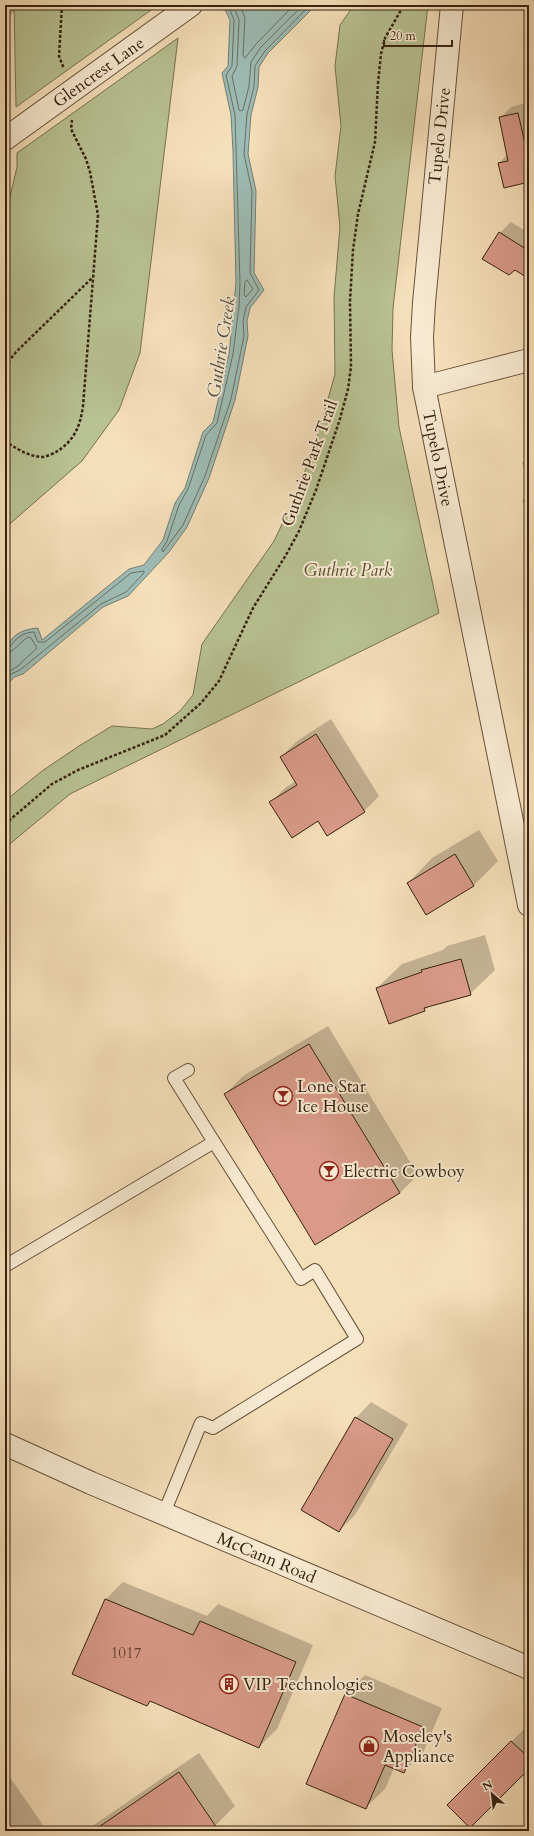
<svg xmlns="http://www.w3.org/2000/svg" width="534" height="1836" viewBox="0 0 534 1836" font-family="Cardo,serif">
<rect width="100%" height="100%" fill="#f5dfb9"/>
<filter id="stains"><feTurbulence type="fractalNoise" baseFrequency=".005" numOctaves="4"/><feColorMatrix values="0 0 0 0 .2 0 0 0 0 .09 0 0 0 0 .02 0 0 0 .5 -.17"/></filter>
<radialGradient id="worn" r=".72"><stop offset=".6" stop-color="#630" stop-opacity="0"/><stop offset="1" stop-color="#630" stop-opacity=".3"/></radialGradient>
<!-- green -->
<g fill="#b8c292" stroke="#777251">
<polygon points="14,5 158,5 16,107"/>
<polygon points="354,5 428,5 393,308 392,350 399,427 439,613 70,794 5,848 5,801 42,771 79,746 112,726 152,729 163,724 180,711 193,695 202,644 274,541 298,491 319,431 335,374 334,297 340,227 335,176 341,126 335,66 340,25"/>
<polygon points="178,38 140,353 119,410 82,461 5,528 5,218 17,167 17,153"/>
</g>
<!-- water -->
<path fill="#9dbcb5" stroke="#747e73" d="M 223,5 L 316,5 L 268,53 L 259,67 L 258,87 L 251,115 L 248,154 L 256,191 L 254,273 L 264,290 L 250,308 L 247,321 L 248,336 L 235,400 L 209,478 L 187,527 L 169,552 L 128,596 L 103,607 L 23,674 L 14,677 L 5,688 C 5,658 0,631 38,628 L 42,640 L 129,569 L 144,565 L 163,540 L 175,503 L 185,488 L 203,432 L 213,422 L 229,354 L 236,283 L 233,151 L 231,115 L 222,73 L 228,66 L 230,20 Z"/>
<!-- shadow -->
<g fill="#0003">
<polygon points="5,5 21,5 5,21"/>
<polygon points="529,102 529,181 499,163 508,154 500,118 511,107"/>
<polygon points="511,222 529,233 529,278 514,269 500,233"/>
<polygon points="529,457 529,481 522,463"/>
<polygon points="529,494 529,510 522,501"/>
<polygon points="331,719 379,796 364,811 318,820 271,802 286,787 296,781 281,757 297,741"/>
<polygon points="479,830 498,861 473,886 408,883 432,858"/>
<polygon points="485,935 495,970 470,994 429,1006 424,1010 377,988 402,964 443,950 447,946"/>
<polygon points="328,1026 418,1175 400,1193 225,1094 243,1076"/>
<polygon points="371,1402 408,1424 355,1515 339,1531 356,1418"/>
<polygon points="123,1582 207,1616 218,1604 313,1645 277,1729 259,1747 151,1701 147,1705 106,1599"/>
<polygon points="365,1675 442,1708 423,1753 403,1772 394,1768 385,1789 365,1808 346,1694"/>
<polygon points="527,1726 529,1728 529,1768 448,1805"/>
<polygon points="199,1753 235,1806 216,1825 207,1831 85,1831"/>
<polygon points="5,1770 47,1831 5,1831"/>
</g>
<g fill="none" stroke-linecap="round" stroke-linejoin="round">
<!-- shore -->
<g stroke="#6a6f62" stroke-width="1">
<polyline points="228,5 234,20 232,66 226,75 235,115 240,283 239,306 233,354 217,423 206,435 188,489 179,505 167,541 162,549 163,552 183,525 205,476 231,399 244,336 243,321 246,307 259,290 250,273 252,191 244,154 247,114 254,87 255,66 265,51 310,5"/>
<polyline points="233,5 239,20 237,66 232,76 239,110 241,111 243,110 249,86 251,62 261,47 303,5"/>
<polyline points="240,5 245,18 243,56 245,58 257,43 294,5"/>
<polygon points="247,280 253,289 246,297 244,295 245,282"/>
<path d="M 5,649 L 9,648 C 15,639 23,632 34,632 L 38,642 L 45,642 L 131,573 L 144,571 L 144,573 L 126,592 L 101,604 L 20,670 L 11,674 L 5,681"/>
<path d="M 5,654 C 13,653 20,642 28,637 L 31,638 L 37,648 L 18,666 L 5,674"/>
</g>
</g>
<!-- building -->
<g fill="#d99a89" stroke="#362210">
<polygon points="518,113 529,161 529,182 504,188 498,163 508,161 499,117"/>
<polygon points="499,232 529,251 529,279 515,270 509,275 482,259"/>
<polygon points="316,734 365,812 327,836 318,821 292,838 269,802 297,785 280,757"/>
<polygon points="455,854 474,886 426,915 407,883"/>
<polygon points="461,959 471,995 424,1008 425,1011 389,1024 376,988 422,972 421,970"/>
<polygon points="309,1044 400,1193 315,1245 224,1094"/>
<polygon points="355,1417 393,1439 339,1532 301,1510"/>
<polygon points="105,1599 193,1635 200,1621 296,1662 259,1748 150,1701 147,1706 72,1674"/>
<polygon points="345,1694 423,1727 404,1773 385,1765 366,1809 306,1784"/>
<polygon points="511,1741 529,1758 529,1769 470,1828 447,1805"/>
<polygon points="179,1772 219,1831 93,1831"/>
</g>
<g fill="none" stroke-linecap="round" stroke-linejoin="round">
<defs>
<g id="service">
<polyline points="188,1070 174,1078 214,1142"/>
<polyline points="5,1266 214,1142 301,1279 315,1270 357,1339 213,1428 201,1423 164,1513"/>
</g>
<g id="minor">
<path id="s1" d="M 452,5 L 424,303 L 422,337 L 424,387 L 529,905"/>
<polyline points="424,387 529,360"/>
</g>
<g id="tertiary">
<path id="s2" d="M 5,139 L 191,5"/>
<path id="s3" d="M 5,1444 L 91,1483 L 529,1668"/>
</g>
</defs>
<!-- service casing -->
<use href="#service" stroke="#66513a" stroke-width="14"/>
<!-- minor casing -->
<use href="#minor" stroke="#66513a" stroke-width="24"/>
<!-- tertiary casing -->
<use href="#tertiary" stroke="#66513a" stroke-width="24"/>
<!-- path -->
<g stroke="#362210" stroke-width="2.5" stroke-dasharray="3 2" stroke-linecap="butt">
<polyline points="62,5 59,56 64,69"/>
<polyline points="5,366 16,352 92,278"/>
<path d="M 5,441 C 15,448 28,456 41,457 C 46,457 52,454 56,452 C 74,441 80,427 83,406 L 98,215 L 90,172 L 86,159 L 71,129 L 72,120"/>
<polyline points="5,824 52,784 78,770 165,735 201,703 219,681 253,608 286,555 299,531 316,490 340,419 348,389 351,367 350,301 353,250 358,214 375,142 378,83 381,54 385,38 404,5"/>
</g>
<!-- service -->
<use href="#service" stroke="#f8ead2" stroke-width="12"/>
<!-- minor -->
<use href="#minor" stroke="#f8ead2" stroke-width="22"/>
<!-- tertiary -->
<use href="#tertiary" stroke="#f8ead2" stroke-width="22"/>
</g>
<!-- icons -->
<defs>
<symbol id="bar-ring" viewBox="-11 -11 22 22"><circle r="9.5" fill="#f8ead2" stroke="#8f2418" stroke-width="1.5"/><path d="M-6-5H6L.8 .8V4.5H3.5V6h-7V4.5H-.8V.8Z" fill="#8f2418"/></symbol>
<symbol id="building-ring" viewBox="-11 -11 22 22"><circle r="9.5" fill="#f8ead2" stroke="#8f2418" stroke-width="1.5"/><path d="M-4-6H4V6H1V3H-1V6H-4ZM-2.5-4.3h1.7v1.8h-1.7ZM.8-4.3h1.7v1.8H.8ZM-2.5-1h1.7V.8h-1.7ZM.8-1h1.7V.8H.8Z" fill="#8f2418"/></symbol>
<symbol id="shop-ring" viewBox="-11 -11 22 22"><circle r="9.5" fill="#f8ead2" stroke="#8f2418" stroke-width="1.5"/><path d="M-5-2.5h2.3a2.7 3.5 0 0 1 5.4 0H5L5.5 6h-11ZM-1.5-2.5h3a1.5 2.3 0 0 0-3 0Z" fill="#8f2418"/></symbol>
</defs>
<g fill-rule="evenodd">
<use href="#bar-ring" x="272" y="1085" width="22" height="22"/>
<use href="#bar-ring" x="318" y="1160" width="22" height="22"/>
<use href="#building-ring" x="218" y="1673" width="22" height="22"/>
<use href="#shop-ring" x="358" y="1735" width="22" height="22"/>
</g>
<g text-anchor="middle" stroke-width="4" stroke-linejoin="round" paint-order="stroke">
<!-- number labels -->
<g font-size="15" fill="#5f402e">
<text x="126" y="1658">1017</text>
</g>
<!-- street labels -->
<g font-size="17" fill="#362210" stroke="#f8ead2">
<text dy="6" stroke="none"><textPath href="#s2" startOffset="115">Glencrest Lane</textPath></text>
<text transform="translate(439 136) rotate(-84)" y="6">Tupelo Drive</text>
<text dy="6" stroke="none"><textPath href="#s1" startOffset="456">Tupelo Drive</textPath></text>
<text transform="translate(309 463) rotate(-70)" y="6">Guthrie Park Trail</text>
<text dy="6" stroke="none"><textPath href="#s3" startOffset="285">McCann Road</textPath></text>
</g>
<!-- park labels -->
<g font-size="17" font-style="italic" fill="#564a30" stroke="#f8ead2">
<text x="348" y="576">Guthrie Park</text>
</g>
<!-- poi labels -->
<g font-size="17" fill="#362210" stroke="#f8ead2" text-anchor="start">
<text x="297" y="1092">Lone Star<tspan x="297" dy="20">Ice House</tspan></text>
<text x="343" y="1177">Electric Cowboy</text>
<text x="243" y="1690">VIP Technologies</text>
<text x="383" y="1742">Moseley's<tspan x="383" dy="20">Appliance</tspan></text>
</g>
<!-- water labels -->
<g font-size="18" font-style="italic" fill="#555042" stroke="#f8ead2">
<text transform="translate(221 347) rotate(-81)" y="6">Guthrie Creek</text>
</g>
</g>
<!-- margin -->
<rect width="534" height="1836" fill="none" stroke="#f5dfb9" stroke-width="20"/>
<rect x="6" y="6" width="522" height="1824" fill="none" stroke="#362210" stroke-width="2"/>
<rect x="10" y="10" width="514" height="1816" fill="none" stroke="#362210"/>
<!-- north arrow -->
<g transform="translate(492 1794) rotate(332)" stroke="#f8ead2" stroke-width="3" paint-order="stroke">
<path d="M0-3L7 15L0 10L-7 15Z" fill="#362210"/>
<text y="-6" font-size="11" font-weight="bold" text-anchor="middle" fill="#362210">N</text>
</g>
<!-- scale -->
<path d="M384 40v6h68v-6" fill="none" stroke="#362210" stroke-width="2"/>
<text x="390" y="40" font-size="12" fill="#362210" stroke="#f8ead2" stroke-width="3" paint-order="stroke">20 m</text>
<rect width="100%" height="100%" filter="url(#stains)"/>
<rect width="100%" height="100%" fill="url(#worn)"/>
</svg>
